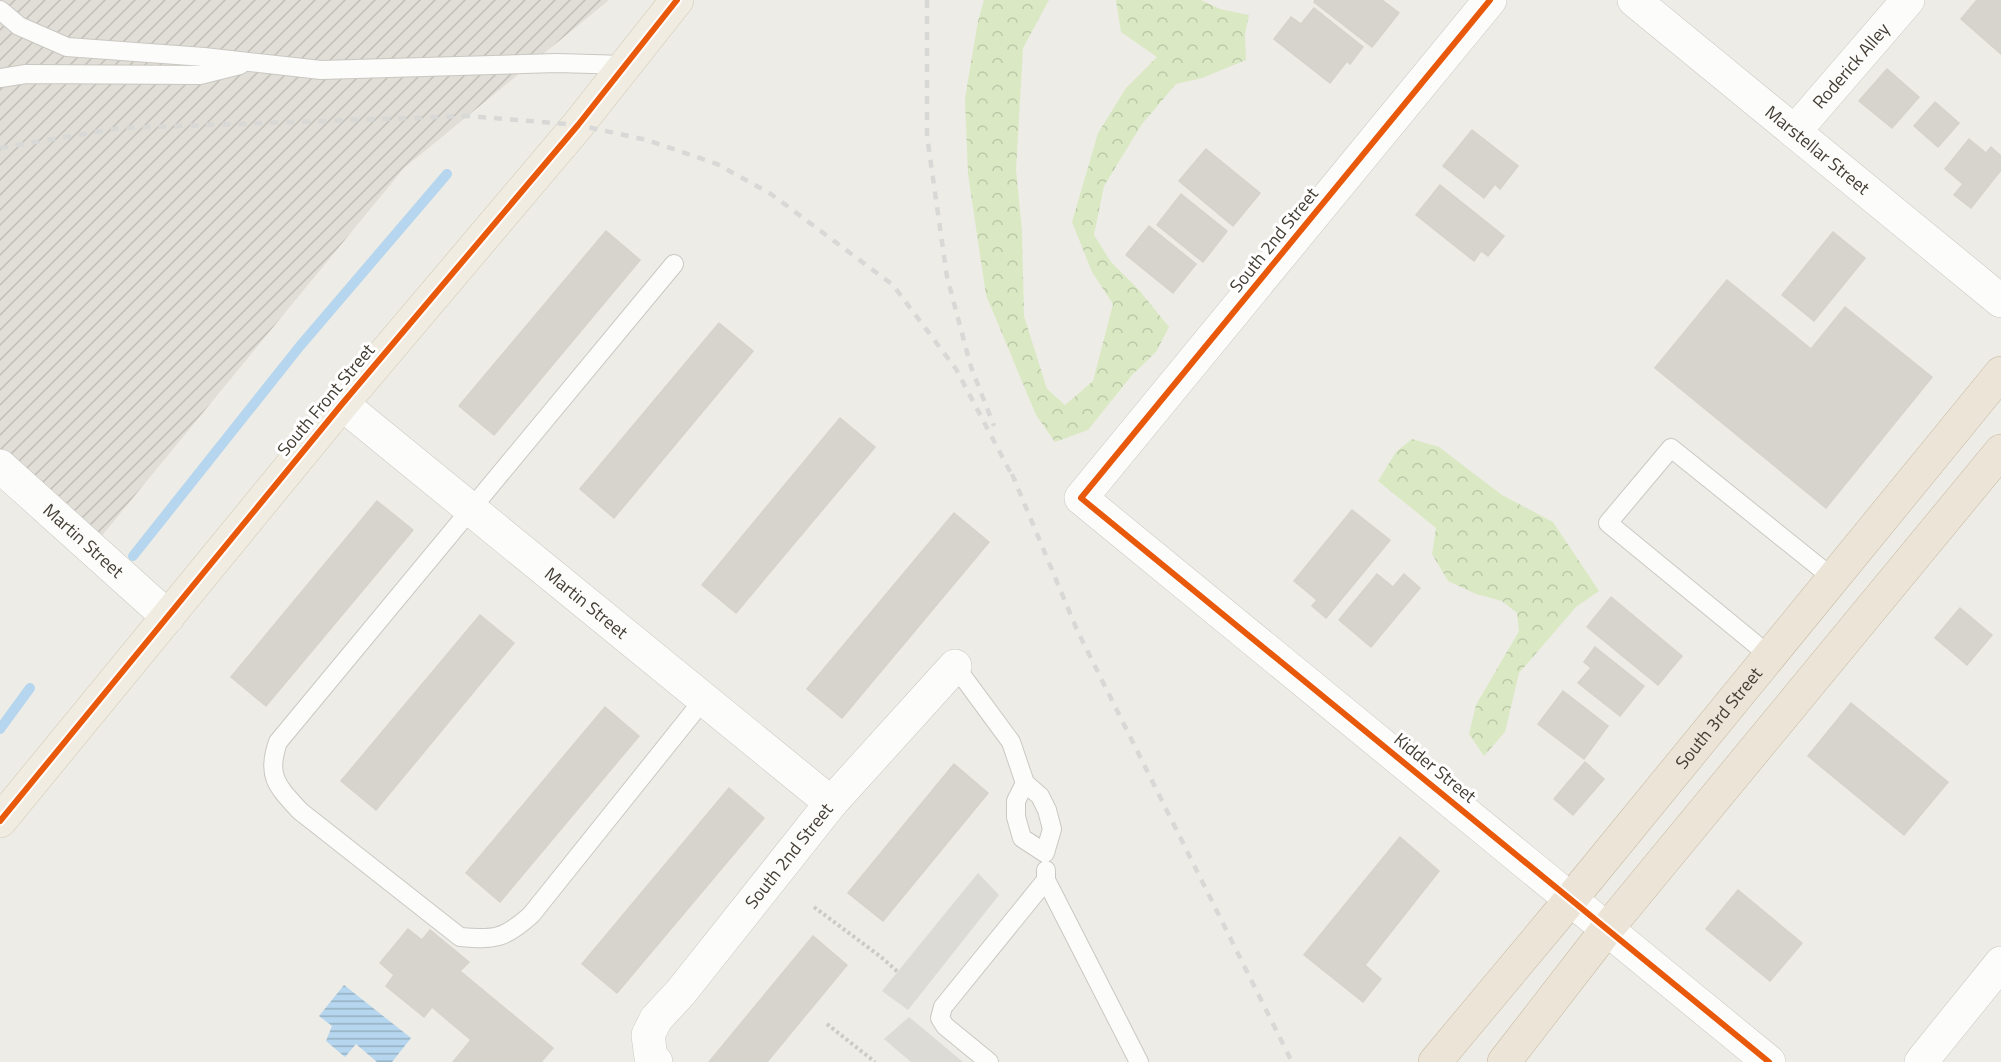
<svg xmlns="http://www.w3.org/2000/svg" width="2001" height="1062" viewBox="0 0 2001 1062" font-family="'Titillium Web',sans-serif">
<defs>
<pattern id="industrial-furrows" width="10" height="10" patternUnits="userSpaceOnUse" patternTransform="scale(1.5)"><rect width="10" height="10" fill="#e1ddd7"/><path d="M-1 1l2-2M0 10L10 0M9 11l2-2" fill="none" stroke="#c2bfb9"/></pattern>
<pattern id="forest-crowns" width="20" height="18" patternUnits="userSpaceOnUse" patternTransform="scale(1.5)"><rect width="20" height="18" fill="#dae9c4"/><path d="M2 6a3 3 0 1 1 6 0M12 15a3 3 0 1 1 6 0" fill="none" stroke="#bcc9a9"/></pattern>
<pattern id="water-rules" width="6" height="5" patternUnits="userSpaceOnUse" patternTransform="scale(1.5)"><rect width="6" height="5" fill="#b5d6ee"/><path d="M0 2.5h6" fill="none" stroke="#95afc1"/></pattern>
</defs>
<rect width="100%" height="100%" fill="#eeece6"/>
<!-- industrial -->
<polygon fill="url(#industrial-furrows)" points="0,0 609,0 404,168 86,555 0,488"/>
<!-- forest -->
<g fill="url(#forest-crowns)">
<polygon points="984,0 1049,0 1023,48 1016,170 1022,231 1024,316 1047,389 1065,405 1093,381 1113,304 1092,272 1072,222 1098,133 1126,88 1157,57 1121,32 1116,0 1201,0 1220,9 1249,15 1245,34 1246,60 1202,78 1176,84 1142,124 1104,186 1094,235 1111,262 1139,290 1169,327 1156,352 1132,375 1088,430 1055,442 1036,415 986,295 968,174 965,98 978,21"/>
<polygon points="1412,439 1439,447 1502,495 1553,522 1599,591 1576,607 1519,673 1505,732 1484,756 1469,734 1476,705 1519,631 1517,613 1502,601 1476,594 1448,581 1432,554 1436,528 1378,481 1396,452"/>
</g>
<!-- parking -->
<g fill="#dddbd6">
<polygon points="978,873 999,895 908,1010 882,991"/>
<polygon points="909,1017 963,1062 911,1062 884,1039"/>
</g>
<!-- water -->
<polygon fill="url(#water-rules)" points="344,985 411,1038 392,1062 377,1062 356,1044 345,1057 326,1041 332,1026 319,1016"/>
<g fill="none" stroke-linecap="round" stroke-linejoin="round">
<!-- stream -->
<g stroke="#b5d6ee" stroke-width="10">
<polyline points="133,556 300,346 447,174"/>
<polyline points="0,729 30,688"/>
</g>
</g>
<!-- building -->
<g fill="#d7d4ce" stroke="#d6d3cc" stroke-width="1.5">
<polygon points="1315,0 1382,0 1399,13 1372,47 1314,2"/>
<polygon points="1977,0 2001,0 2001,54 1961,19"/>
<polygon points="1314,8 1363,47 1350,64 1347,61 1330,83 1274,39 1291,17 1301,24"/>
<polygon points="1887,69 1919,97 1892,128 1859,101"/>
<polygon points="1935,102 1959,123 1938,147 1914,126"/>
<polygon points="1472,130 1518,166 1500,189 1495,184 1484,198 1443,166"/>
<polygon points="1969,139 1986,153 1991,147 2001,156 2001,170 1971,208 1954,195 1963,184 1945,169"/>
<polygon points="1206,149 1260,193 1233,226 1179,181"/>
<polygon points="1440,185 1504,236 1488,256 1481,251 1474,261 1416,215"/>
<polygon points="1181,194 1227,231 1203,262 1157,225"/>
<polygon points="1149,226 1196,264 1173,293 1126,255"/>
<polygon points="606,231 640,260 494,435 459,406"/>
<polygon points="1833,232 1865,258 1814,321 1782,295"/>
<polygon points="1727,280 1811,349 1845,307 1932,377 1826,508 1655,368"/>
<polygon points="719,323 753,351 614,518 580,489"/>
<polygon points="840,418 875,447 736,613 702,585"/>
<polygon points="377,501 413,530 266,706 231,677"/>
<polygon points="1352,510 1390,540 1326,618 1312,606 1317,600 1294,581"/>
<polygon points="954,513 989,542 842,718 807,689"/>
<polygon points="1377,574 1393,587 1404,574 1420,588 1371,647 1339,620"/>
<polygon points="1611,597 1682,656 1658,685 1587,627"/>
<polygon points="1960,608 1992,635 1967,665 1935,638"/>
<polygon points="480,615 514,643 376,810 341,781"/>
<polygon points="1595,647 1644,686 1620,716 1578,683 1591,668 1584,662"/>
<polygon points="1563,691 1608,726 1584,759 1538,724"/>
<polygon points="1851,703 1948,782 1904,835 1808,756"/>
<polygon points="605,707 639,736 500,902 466,873"/>
<polygon points="1585,762 1604,779 1573,815 1554,799"/>
<polygon points="954,764 988,793 883,921 848,893"/>
<polygon points="729,788 764,818 617,993 582,964"/>
<polygon points="1400,837 1439,871 1365,965 1381,979 1363,1002 1304,955"/>
<polygon points="1738,890 1802,943 1770,981 1706,929"/>
<polygon points="408,929 422,940 430,930 469,962 460,971 553,1048 541,1062 453,1062 471,1040 432,1007 424,1017 386,986 394,975 380,963"/>
<polygon points="813,936 847,965 767,1062 709,1062"/>
</g>
<g fill="none" stroke-linecap="round" stroke-linejoin="round">
<defs>
<g id="lane">
<polyline points="0,10 19,26 67,47 204,57 321,70 557,63 626,65"/>
<polyline points="0,78 26,74 200,75 240,65"/>
<path d="M 674,264 L 278,742 C 266,776 277,786 300,811 L 460,937 C 495,940 504,939 531,915 L 704,699"/>
<polyline points="1770,656 1608,523 1671,448 1834,579"/>
<polyline points="955,666 1011,742 1025,783 1040,796 1047,810 1052,829 1045,853 1022,838 1016,817 1016,801 1025,783"/>
<polyline points="1046,870 1046,880 1139,1062"/>
<polyline points="989,1062 945,1026 940,1018 943,1007 1046,880"/>
</g>
<g id="street">
<polyline points="1490,0 1081,498 1769,1062"/>
<path id="s1" d="M 1634,0 L 2001,301"/>
<path id="s2" d="M 1795,131 L 1908,0"/>
<path id="s3" d="M 342,404 L 831,803"/>
<path id="s4" d="M 0,466 L 168,617"/>
<path id="s5" d="M 656,1062 L 651,1058 L 648,1035 L 656,1019 L 681,992 L 831,803 L 955,666"/>
<polyline points="1921,1062 2001,963"/>
</g>
<polyline id="primary" points="0,821 342,404 578,125 677,0"/>
<g id="highway">
<path id="s6" d="M 1435,1062 L 1571,899 L 2001,373"/>
<polyline points="1504,1062 1607,929 2001,451"/>
</g>
</defs>
<!-- lane casing -->
<use href="#lane" stroke="#cac8c2" stroke-width="20"/>
<!-- street casing -->
<use href="#street" stroke="#cac8c2" stroke-width="34"/>
<!-- primary casing -->
<use href="#primary" stroke="#d0c8b3" stroke-width="34"/>
<!-- highway casing -->
<use href="#highway" stroke="#c6b9a1" stroke-width="34"/>
<!-- path -->
<g stroke="#cccac5" stroke-width="4" stroke-dasharray="3 3" stroke-linecap="butt">
<polyline points="814,907 881,957 898,972"/>
<polyline points="827,1024 875,1062"/>
</g>
<!-- lane -->
<use href="#lane" stroke="#fcfcfb" stroke-width="18"/>
<!-- street -->
<use href="#street" stroke="#fcfcfb" stroke-width="33"/>
<!-- primary -->
<use href="#primary" stroke="#f0ece1" stroke-width="33"/>
<!-- highway -->
<use href="#highway" stroke="#ebe4d7" stroke-width="33"/>
<!-- rail -->
<g stroke="#d8d8d7" stroke-width="4.5" stroke-dasharray="8 8" stroke-linecap="butt">
<polyline points="927,0 927,136 947,277 971,367 994,426"/>
<polyline points="0,148 119,128 469,116 578,125 647,140 717,164 771,194 893,285 956,369 1015,481"/>
<polyline points="1012,474 1077,630 1292,1062"/>
</g>
<defs>
<g id="cycleway">
<polyline points="1490,0 1081,498 1769,1062"/>
<polyline points="0,821 342,404 578,125 677,0"/>
</g>
</defs>
<!-- cycleway casing -->
<use href="#cycleway" stroke="#fff" stroke-width="10"/>
<!-- cycleway -->
<use href="#cycleway" stroke="#e8590c" stroke-width="6"/>
</g>
<g text-anchor="middle" stroke-width="6" stroke-linejoin="round" paint-order="stroke">
<!-- street labels -->
<g font-size="18" fill="#433d33" stroke="#fff">
<text dy="6" stroke="none"><textPath href="#s2" startOffset="86">Roderick Alley</textPath></text>
<text dy="6" stroke="none"><textPath href="#s1" startOffset="237">Marstellar Street</textPath></text>
<text transform="translate(1274 240) rotate(-51)" y="6">South 2nd Street</text>
<text transform="translate(326 400) rotate(-50)" y="6">South Front Street</text>
<text dy="6" stroke="none"><textPath href="#s4" startOffset="112">Martin Street</textPath></text>
<text dy="6" stroke="none"><textPath href="#s3" startOffset="315">Martin Street</textPath></text>
<text dy="6" stroke="none"><textPath href="#s6" startOffset="446">South 3rd Street</textPath></text>
<text transform="translate(1435 768) rotate(39)" y="6">Kidder Street</text>
<text dy="6" stroke="none"><textPath href="#s5" startOffset="258">South 2nd Street</textPath></text>
</g>
</g>
</svg>
